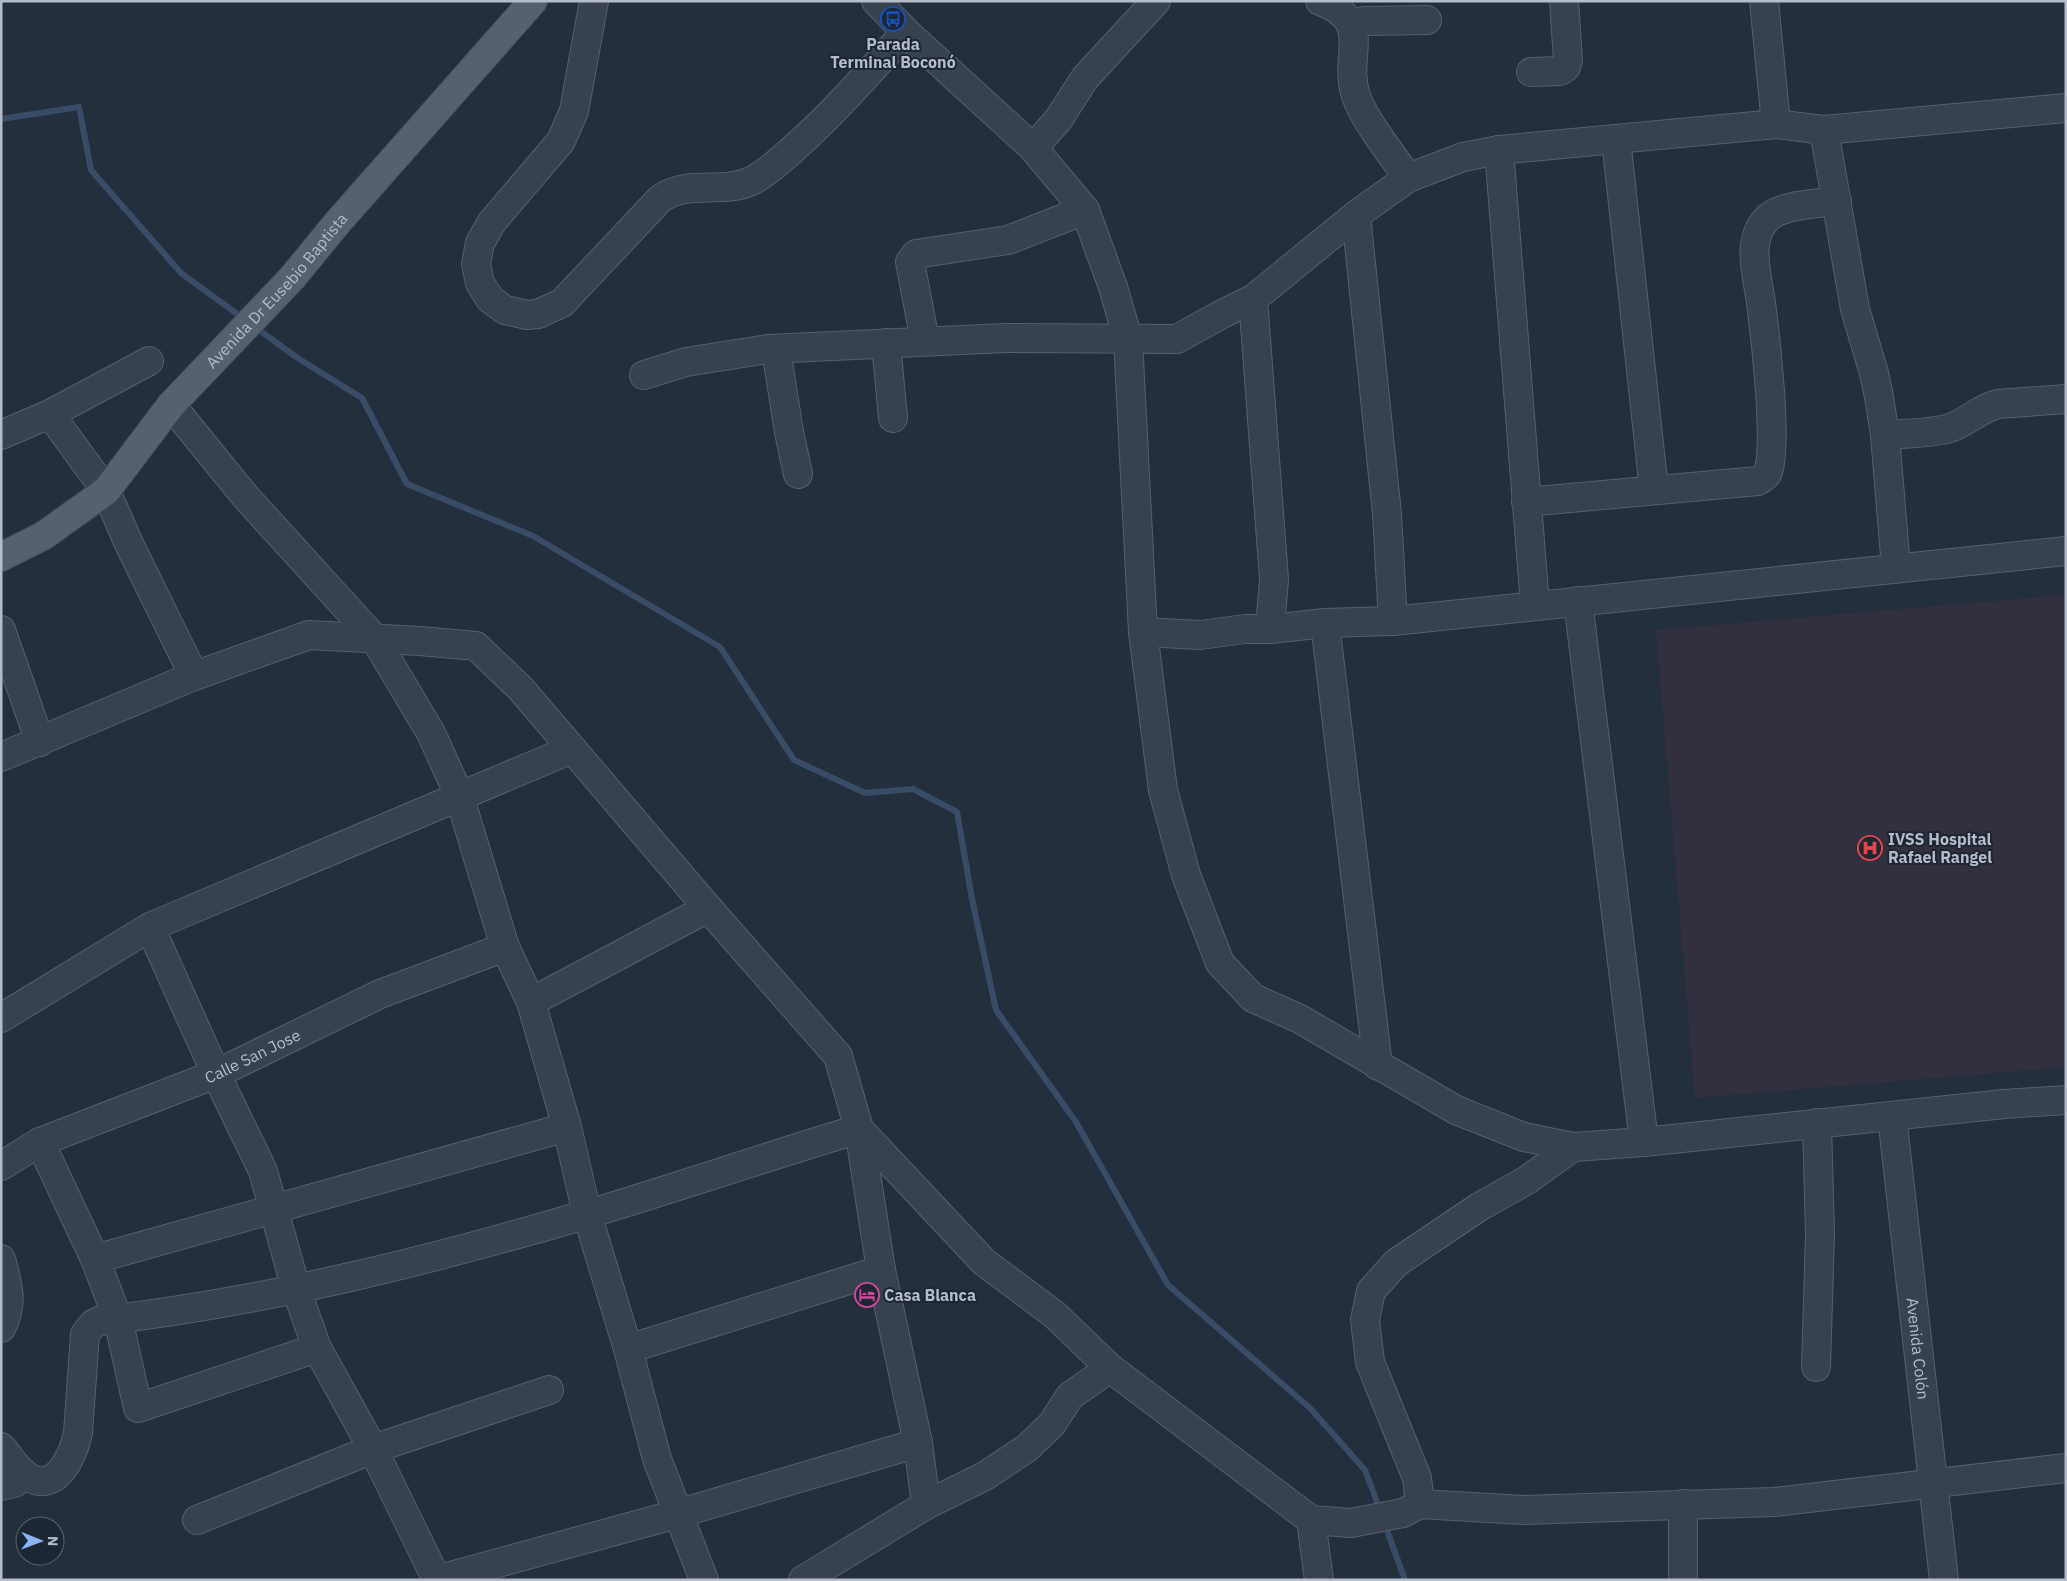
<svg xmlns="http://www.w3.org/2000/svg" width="2067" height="1581" viewBox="0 0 2067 1581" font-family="'IBM Plex Sans',sans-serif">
<rect width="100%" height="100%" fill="#242f3e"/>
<!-- medical -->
<polygon fill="#32303f" points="2066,595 2066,1067 1695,1098 1656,630"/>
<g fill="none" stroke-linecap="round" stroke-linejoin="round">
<!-- stream -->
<g stroke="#394c67" stroke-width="6">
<polyline points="1,119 79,107 91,170 181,273 244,319"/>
<polyline points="255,327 296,357 362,398 407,484 533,536 720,647 794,760 865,793 913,789 957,812 972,899 996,1010 1076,1122 1168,1285 1310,1408 1365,1470 1380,1510"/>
<polyline points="1384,1522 1405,1580"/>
</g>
<defs>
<g id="minor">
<path d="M 594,1 L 574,111 L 561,141 L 492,222 L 480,243 L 476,264 L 480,283 L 490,299 L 505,310 L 527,315 L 538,314 L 562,303 L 660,199 C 689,179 719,194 749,182 C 765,175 778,162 792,150 C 833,114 869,72 906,32"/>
<polyline points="876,1 906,32 1033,148 1085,210 1113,287 1128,339 1143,632 1163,790 1186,875 1220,963 1253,998 1300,1019 1456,1110 1524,1137 1573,1147 1644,1142 2004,1104 2066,1100"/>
<path d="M 1320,1 C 1376,22 1342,55 1356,96 C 1365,122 1392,154 1408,178"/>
<polyline points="1764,1 1776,124"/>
<polyline points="1351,24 1365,21 1427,20"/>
<polyline points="1531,72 1560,71 1566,67 1568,60 1564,1"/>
<polyline points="1824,130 1855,309 1874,373 1879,397 1885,435 1896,568"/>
<polyline points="1616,139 1654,490"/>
<polyline points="1033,148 1058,120 1085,78 1156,1"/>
<polyline points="1499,150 1535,605"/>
<polyline points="1356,215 1387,514 1393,621"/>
<polyline points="1253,299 1274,579 1270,629"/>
<polyline points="925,341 910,262 916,254 1008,240 1085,210"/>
<polyline points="886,343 893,418"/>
<polyline points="776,349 789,432 798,474"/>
<polyline points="644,375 686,362 768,349 1006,338 1177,339 1222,314 1253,299 1356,215 1408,178 1463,157 1499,150 1776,124 1824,130 2066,108"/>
<polyline points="171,405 245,496 375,639 431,733 459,795 505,947 531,1002 567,1127 587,1214 628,1349 657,1459 704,1580"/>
<polyline points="50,414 106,491 129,544 194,676"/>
<polyline points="1,435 50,414 149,361"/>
<path d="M 1885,435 C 1906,433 1930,434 1950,428 C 1968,422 1980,408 1998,404 L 2066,399"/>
<path d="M 1526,502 L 1758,481 C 1761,479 1765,477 1767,474 C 1779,452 1765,333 1761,303 C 1758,278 1746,243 1765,221 C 1778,204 1817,204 1837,201"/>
<polyline points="1578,601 1644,1142"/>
<polyline points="1325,623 1378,1066"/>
<polyline points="1,630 40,742"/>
<polyline points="1143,632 1200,635 1245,629 1270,629 1325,623 1393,621 2066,551"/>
<polyline points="1,757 194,676 309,635 420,641 476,646 521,689 708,908 838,1056 859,1129 984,1262 1055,1315 1110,1368 1311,1520 1351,1523 1403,1513 1420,1504 1523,1510 1774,1502 2066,1468"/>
<polyline points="150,927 216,1074 263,1171 296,1289 317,1348 373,1449 437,1580"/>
<polyline points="531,1002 708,908"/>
<polyline points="1,1018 150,927 572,749"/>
<path id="s1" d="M 1892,1116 L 1944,1580"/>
<polyline points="40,1142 95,1259 118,1319 138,1408 317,1348"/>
<path id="s2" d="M 1,1166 L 40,1142 L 216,1074 L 380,994 L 505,947"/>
<path d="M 1,1259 C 8,1284 14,1305 1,1328"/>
<polyline points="95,1259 567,1127"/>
<polyline points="628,1349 881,1270"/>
<polyline points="1816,1367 1820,1234 1817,1123"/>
<path d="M 1,1447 C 9,1456 16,1467 24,1474 C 55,1498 73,1456 78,1433 L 85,1334 L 93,1324 L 99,1321 C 265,1302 428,1261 588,1214 C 679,1187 768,1156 859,1129 L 881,1270 L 918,1443 L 926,1505"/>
<polyline points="1,1486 14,1483 26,1475"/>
<polyline points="1420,1504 1417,1478 1370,1362 1365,1320 1371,1291 1396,1263 1479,1207 1527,1180 1573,1147"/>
<polyline points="1683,1504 1683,1580"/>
<polyline points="197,1520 373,1449 549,1390"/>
<polyline points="1311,1520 1319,1580"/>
<polyline points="436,1580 677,1514 918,1443"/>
<polyline points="803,1580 926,1505 985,1476 1027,1448 1052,1424 1070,1396 1110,1368"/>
</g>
<g id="major">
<path id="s3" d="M 1,557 L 43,536 L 106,491 L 171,405 L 292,278 L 338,222 L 533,1"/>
</g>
</defs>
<!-- minor casing -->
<use href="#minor" stroke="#565f6c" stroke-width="30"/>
<!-- major casing -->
<use href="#major" stroke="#414a57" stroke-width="30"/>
<!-- minor -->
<use href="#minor" stroke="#38414e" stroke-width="28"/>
<!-- major -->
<use href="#major" stroke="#56606e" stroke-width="28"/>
</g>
<!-- icons -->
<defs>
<symbol id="bus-ring" viewBox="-11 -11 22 22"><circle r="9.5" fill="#1d2633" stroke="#1a4fb4" stroke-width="1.5"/><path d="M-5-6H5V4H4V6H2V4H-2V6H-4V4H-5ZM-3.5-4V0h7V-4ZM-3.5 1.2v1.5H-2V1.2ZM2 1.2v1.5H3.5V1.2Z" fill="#1a4fb4"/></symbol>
<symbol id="hospital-ring" viewBox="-11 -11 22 22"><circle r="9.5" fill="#1d2633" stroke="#e0444e" stroke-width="1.5"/><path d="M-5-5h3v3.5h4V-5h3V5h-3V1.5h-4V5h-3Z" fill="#e0444e"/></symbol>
<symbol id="hotel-ring" viewBox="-11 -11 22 22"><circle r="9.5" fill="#1d2633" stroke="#d1479c" stroke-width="1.5"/><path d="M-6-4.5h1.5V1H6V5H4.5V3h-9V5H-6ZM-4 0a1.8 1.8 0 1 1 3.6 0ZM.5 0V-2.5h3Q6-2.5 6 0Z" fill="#d1479c"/></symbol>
</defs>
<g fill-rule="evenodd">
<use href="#bus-ring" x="879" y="5" width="28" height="28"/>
<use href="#hospital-ring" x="1856" y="834" width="28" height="28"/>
<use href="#hotel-ring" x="853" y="1281" width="28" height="28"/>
</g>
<g text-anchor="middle" stroke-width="4" stroke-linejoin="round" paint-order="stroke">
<!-- poi labels -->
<g font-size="16" font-weight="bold" fill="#b4bcc9" stroke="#1d2633" text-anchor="start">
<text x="893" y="50" text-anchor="middle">Parada<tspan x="893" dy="18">Terminal Boconó</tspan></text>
<text x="1888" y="845">IVSS Hospital<tspan x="1888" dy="18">Rafael Rangel</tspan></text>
<text x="884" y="1301">Casa Blanca</text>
</g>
<!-- street labels -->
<g font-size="16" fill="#b4bcc9" stroke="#1d2633">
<text dy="6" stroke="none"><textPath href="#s3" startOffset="388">Avenida Dr Eusebio Baptista</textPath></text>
<text dy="6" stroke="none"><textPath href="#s2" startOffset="275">Calle San Jose</textPath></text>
<text dy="6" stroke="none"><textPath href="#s1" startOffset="234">Avenida Colón</textPath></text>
</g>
</g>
<!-- border -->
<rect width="2067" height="1581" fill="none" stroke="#b4bcc9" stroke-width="5"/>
<!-- north arrow -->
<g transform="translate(40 1541) rotate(91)"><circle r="24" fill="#1d2633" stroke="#59626f"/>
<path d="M0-4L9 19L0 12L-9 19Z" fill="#8ab4f8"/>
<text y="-8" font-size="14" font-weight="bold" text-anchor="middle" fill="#b4bcc9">N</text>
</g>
</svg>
